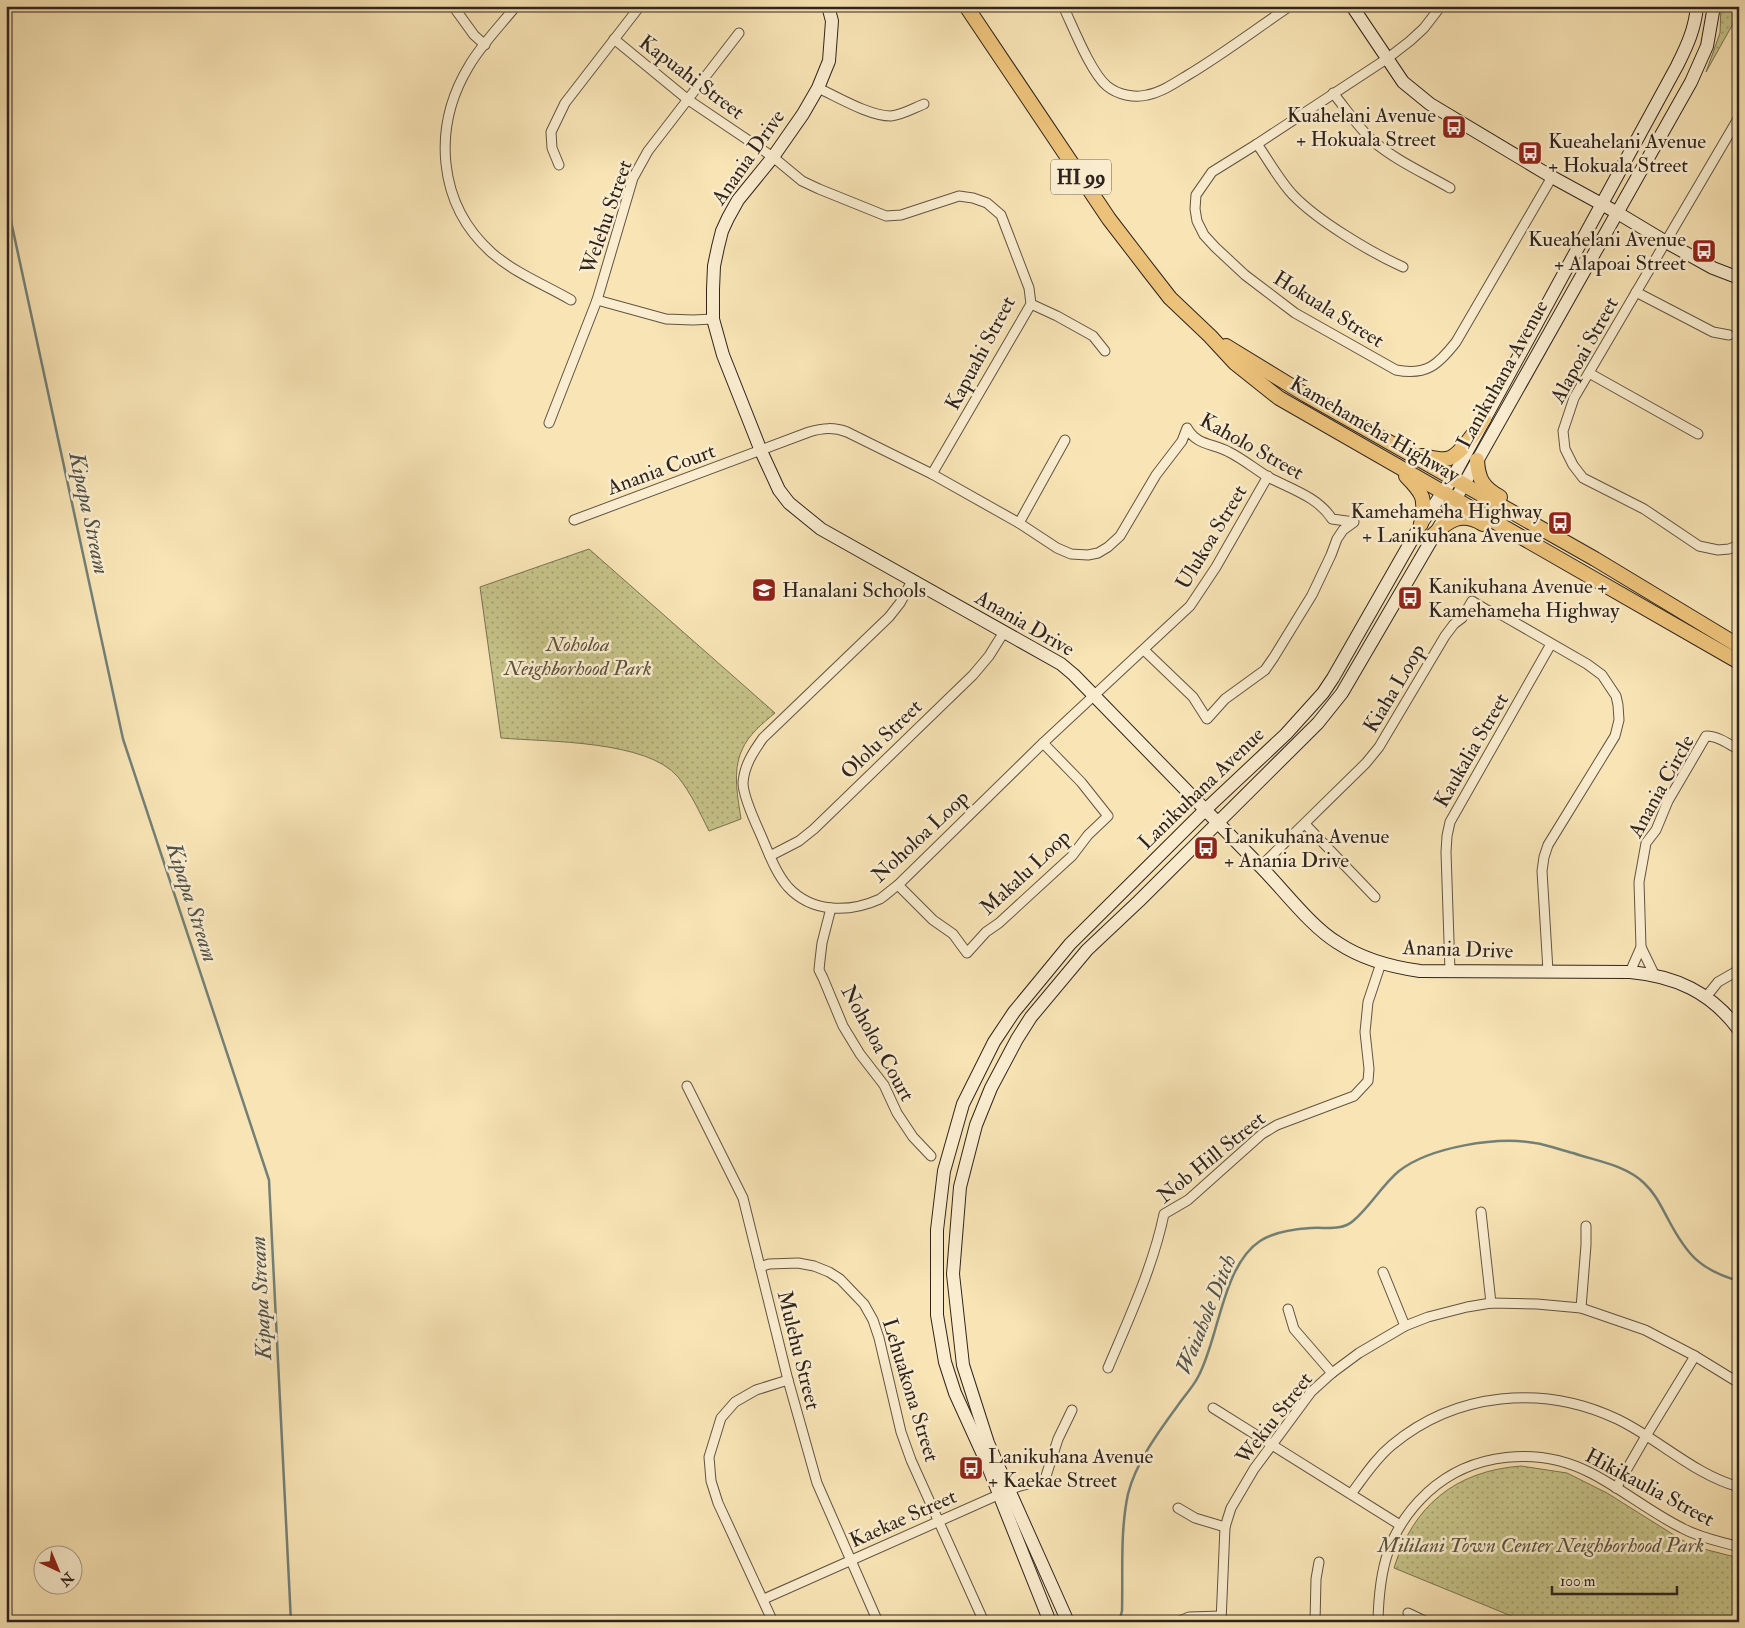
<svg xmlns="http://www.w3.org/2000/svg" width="1745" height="1628" viewBox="0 0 1745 1628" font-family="'IM FELL Double Pica',serif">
<defs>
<pattern id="grass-dots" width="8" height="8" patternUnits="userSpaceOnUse" patternTransform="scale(1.25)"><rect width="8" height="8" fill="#c5c288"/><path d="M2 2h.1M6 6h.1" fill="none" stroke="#a09d6f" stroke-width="1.8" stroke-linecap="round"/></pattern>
</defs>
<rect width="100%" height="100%" fill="#f8e4b5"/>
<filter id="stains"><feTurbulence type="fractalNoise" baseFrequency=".004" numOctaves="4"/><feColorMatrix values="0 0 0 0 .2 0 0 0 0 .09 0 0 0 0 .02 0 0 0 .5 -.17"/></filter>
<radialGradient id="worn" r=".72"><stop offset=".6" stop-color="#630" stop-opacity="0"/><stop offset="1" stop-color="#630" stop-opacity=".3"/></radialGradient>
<!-- grass -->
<g fill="url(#grass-dots)" stroke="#7a7353">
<polygon points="1721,6 1739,6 1739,13 1706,72 1720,33"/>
<path d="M 589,549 L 775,713 C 763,723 748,735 742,750 C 732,771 738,798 741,819 L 709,831 C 700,813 691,793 678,777 C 647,740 548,742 501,738 L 480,587 Z"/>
<path d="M 1521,1466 L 1567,1473 L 1607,1493 L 1682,1540 L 1700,1548 L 1739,1558 L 1739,1622 L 1526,1622 L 1394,1568 C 1413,1506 1455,1471 1521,1466 Z"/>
</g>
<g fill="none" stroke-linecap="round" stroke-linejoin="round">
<!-- stream -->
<g stroke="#728077" stroke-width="2.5">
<polyline points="6,198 123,739 269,1180 291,1622"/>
<path d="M 1119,1622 L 1122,1611 C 1123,1572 1120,1531 1128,1494 C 1136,1461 1162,1427 1181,1401 C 1187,1393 1194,1385 1198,1377 C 1219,1339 1222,1266 1260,1241 C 1274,1232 1294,1229 1311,1228 C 1325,1227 1342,1231 1353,1221 C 1370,1207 1382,1185 1399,1171 C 1430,1147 1497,1136 1535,1143 C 1548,1145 1561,1150 1573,1153 C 1596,1161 1626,1165 1644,1183 C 1655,1193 1661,1206 1668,1219 C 1687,1255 1700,1270 1739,1281"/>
</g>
<defs>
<g id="street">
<polyline points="453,6 474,35 485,45"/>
<path d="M 516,6 C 500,26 481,45 469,66 C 432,127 437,204 492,253 C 515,273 545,285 571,300"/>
<path d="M 1063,6 C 1073,27 1091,73 1107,86 C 1118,95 1134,98 1147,95 C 1162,92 1175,83 1188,75 C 1223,54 1256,29 1290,6"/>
<path d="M 1441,6 L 1424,28 L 1410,41 L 1388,58 L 1257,144 L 1212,172 L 1196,195 L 1195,209 L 1197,221 L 1204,235 L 1215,247 L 1245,275 L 1295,313 L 1396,370 C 1426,376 1438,365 1456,342 L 1552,177"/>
<polyline points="614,39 687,99 773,157 802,181 819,189 886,216 901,215 959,196 973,198 987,203 1001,215 1029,288 1031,304 932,474"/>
<path d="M 818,88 C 838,97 869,116 891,116 C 902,115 914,108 924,104"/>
<path d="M 1333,93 C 1346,109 1358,127 1373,141 C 1395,160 1424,173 1450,188"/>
<polyline points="1739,117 1574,398 1563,431 1565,449 1573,465 1583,478 1644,509 1699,546 1718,550 1729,549 1739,545"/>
<path d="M 1257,144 C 1269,161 1279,180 1293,195 C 1318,221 1370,252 1403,267"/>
<polyline points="559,165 552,148 551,132 565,103 640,6"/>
<polyline points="1636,292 1713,332 1729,335"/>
<polyline points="597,300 666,319 693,320 713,319"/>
<polyline points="1031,304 1057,316 1093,336 1105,351"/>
<polyline points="1589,373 1698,434"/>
<polyline points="549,423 597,300 633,178 648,151 739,33"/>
<path d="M 574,520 L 809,432 C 823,428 834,427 847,432 L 932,474 L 1019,523 L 1057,548 L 1071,554 L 1088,555 L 1098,553 L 1108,547 L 1120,536 L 1156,475 L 1182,441 L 1187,428 C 1197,446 1213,443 1229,452 C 1243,459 1255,469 1268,477 C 1291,489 1318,497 1332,519 L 1354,522 L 1343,530 L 1337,539 L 1331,555 L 1312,595 L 1274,657 L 1265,670 L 1225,699 L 1207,719 L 1193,697 L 1144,650"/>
<polyline points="1019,523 1065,440"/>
<path d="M 912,581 L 900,603 L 889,617 L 763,738 C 753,752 744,766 743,783 C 743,794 755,822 760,833 C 768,851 775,872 788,887 C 812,913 849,913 880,899 C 886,895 892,889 898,885 L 1043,743 L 1190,606 L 1216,567 L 1268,476"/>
<polyline points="1305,824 1375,897"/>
<polyline points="770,856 799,841 814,829 973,675 989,656 1004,632"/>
<polyline points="1261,866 1366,763 1379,747 1445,636 1454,624 1462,618 1472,601 1487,610 1502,615 1587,664 1602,675 1616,696 1618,705 1619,720 1615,736 1548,845 1544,857 1542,871 1548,971"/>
<polyline points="898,885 933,920 953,934 967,953 986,932 999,923 1072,856 1088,835 1108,816 1081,782 1043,743"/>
<polyline points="831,908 822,943 820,960 819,970 823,978 843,1026 860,1054 884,1085 897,1113 913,1137 931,1156"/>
<polyline points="1641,947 1654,974"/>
<polyline points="1450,971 1446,852 1447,836 1450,822 1551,644"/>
<path d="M 1630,972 L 1641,947 L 1639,882 L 1646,843 L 1656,830 L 1668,801 L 1706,736 C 1718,736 1729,744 1739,750"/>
<polyline points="1706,997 1718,982 1739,970"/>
<polyline points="687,1086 743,1198 788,1380 817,1483 878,1622"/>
<polyline points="1481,1212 1491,1303"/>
<polyline points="760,1267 769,1264 798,1263 814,1266 829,1272 840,1279 864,1304 873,1320 879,1338 901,1432 911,1460 984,1622"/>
<polyline points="1383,1272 1405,1326"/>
<polyline points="1581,1308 1586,1245 1586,1226"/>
<polyline points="1288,1309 1294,1329 1332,1373"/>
<path d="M 1108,1368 C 1129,1318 1153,1267 1164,1214 L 1188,1200 L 1262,1134 L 1277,1125 L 1354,1096 L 1368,1081 L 1369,1069 L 1365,1032 L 1368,1002 L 1381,963"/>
<polyline points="1213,1408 1400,1525"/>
<polyline points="1616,1488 1646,1436 1695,1356"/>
<path d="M 1351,1494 C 1364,1477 1375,1459 1392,1445 C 1456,1392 1543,1384 1617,1419 C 1659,1439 1693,1474 1739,1487"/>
<polyline points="1178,1508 1195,1518 1225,1527"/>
<polyline points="764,1599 998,1495 1017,1487 1045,1479 1058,1439 1072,1410"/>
<polyline points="1408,1613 1427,1622"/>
<polyline points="773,1622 718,1503 711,1481 709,1457 721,1418 735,1402 756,1390 788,1380"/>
<polyline points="1177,1622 1189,1617 1221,1616"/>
<polyline points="1221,1622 1225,1527 1231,1508 1254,1469 1311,1392 1332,1373 1359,1353 1405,1326 1428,1317 1467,1307 1491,1303 1537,1304 1581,1308 1645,1330 1695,1356 1739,1383"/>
<polyline points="1315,1622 1316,1579 1319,1562"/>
<path d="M 1378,1622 C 1379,1569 1388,1529 1428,1492 C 1472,1452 1539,1446 1591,1473 C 1622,1489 1650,1512 1682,1528 C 1700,1538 1719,1541 1739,1547"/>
</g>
<g id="secondary">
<path d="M 828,6 L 832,21 L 829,61 L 818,88 L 803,114 L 773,157 L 738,200 L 728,218 L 722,231 L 718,247 L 714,266 L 713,289 L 713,319 L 723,355 L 761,451 L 779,490 L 789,503 L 821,529 L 1061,664 L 1074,675 C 1136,739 1198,803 1260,866 C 1283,889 1310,926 1338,943 C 1362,959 1391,967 1420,971 L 1630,972 C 1675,976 1711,992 1739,1030"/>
<polyline points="1352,6 1403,82 1430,104 1552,177 1616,212 1666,242 1713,268 1739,278"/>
<path d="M 1050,1622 L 985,1459 L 955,1393 L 945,1362 L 937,1315 L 937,1230 L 944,1171 L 963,1104 L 994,1042 L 1014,1012 L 1070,944 L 1204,811 L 1286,734 L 1323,693 L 1333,678 L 1421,524 L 1452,479 L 1677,66 C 1687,46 1695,29 1697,6"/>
<polyline points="1068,1622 988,1443 963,1365 953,1274 960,1187 976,1125 991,1088 1017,1039 1031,1017 1087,950 1139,901 1318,723 1342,693 1463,486 1691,82 1707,46 1714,6"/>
</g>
<g id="primary">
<polyline points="966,6 1109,219 1149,271 1170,298 1210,336 1235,363 1279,398 1739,662"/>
<polyline points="1226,346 1306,395 1595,559 1739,646"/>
<path d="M 1422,456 C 1429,457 1438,460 1446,459 C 1459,458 1476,430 1484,419"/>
<path d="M 1477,460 C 1478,479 1483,488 1500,497"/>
<path d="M 1406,476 C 1424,494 1426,499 1421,524"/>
<path d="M 1433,535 C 1449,520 1461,511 1483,524"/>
</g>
</defs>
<!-- street casing -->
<use href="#street" stroke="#615444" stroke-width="11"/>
<!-- secondary casing -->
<use href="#secondary" stroke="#2f241e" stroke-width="14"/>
<!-- primary casing -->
<use href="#primary" stroke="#2f241e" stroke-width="16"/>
<!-- street -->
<use href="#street" stroke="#faedcf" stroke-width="9"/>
<!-- secondary -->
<use href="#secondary" stroke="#faedcf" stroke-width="12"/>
<!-- primary -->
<use href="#primary" stroke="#ecc27a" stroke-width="14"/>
</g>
<!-- icons -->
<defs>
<symbol id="bus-square" viewBox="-11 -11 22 22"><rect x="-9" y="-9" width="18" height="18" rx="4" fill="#8f2418" stroke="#faedcf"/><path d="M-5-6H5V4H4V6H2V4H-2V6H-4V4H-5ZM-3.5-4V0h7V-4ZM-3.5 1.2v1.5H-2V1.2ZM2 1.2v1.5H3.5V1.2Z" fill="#fff"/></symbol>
<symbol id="school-square" viewBox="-11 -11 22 22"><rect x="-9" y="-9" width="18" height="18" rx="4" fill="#8f2418" stroke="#faedcf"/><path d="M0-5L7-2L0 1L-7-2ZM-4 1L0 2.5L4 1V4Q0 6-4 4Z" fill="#fff"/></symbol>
</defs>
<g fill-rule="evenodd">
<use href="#bus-square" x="1440" y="113" width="28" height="28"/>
<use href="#bus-square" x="1516" y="139" width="28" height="28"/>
<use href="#bus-square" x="1690" y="237" width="28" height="28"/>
<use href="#bus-square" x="1546" y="509" width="28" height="28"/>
<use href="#school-square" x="750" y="576" width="28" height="28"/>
<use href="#bus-square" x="1396" y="584" width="28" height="28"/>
<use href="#bus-square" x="1192" y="834" width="28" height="28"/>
<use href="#bus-square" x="957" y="1454" width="28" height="28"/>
</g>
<g text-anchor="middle" stroke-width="5" stroke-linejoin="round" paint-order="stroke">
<!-- shield labels -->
<rect fill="#faedcf" stroke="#6c6053" stroke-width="1" x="1051" y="159.5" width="60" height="35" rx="4"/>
<g font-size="20" font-weight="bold" fill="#2f241e">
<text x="1081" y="184">HI 99</text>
</g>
<!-- street labels -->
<g font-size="21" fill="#2f241e" stroke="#faedcf">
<text transform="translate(692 77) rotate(37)" y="7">Kapuahi Street</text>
<text transform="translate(748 157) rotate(-55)" y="7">Anania Drive</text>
<text transform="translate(606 217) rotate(-71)" y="7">Welehu Street</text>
<text transform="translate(1329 309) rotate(32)" y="7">Hokuala Street</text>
<text transform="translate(1584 350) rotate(-61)" y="7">Alapoai Street</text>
<text transform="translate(980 353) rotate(-62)" y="7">Kapuahi Street</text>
<text transform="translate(1502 374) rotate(-61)" y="7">Lanikuhana Avenue</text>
<text transform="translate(1375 429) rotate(30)" y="7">Kamehameha Highway</text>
<text transform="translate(1252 446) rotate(29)" y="7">Kaholo Street</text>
<text transform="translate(661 469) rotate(-20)" y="7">Anania Court</text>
<text transform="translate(1211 537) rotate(-59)" y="7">Ulukoa Street</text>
<text transform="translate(1025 623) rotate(30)" y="7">Anania Drive</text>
<text transform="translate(1394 688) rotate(-59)" y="7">Kiaha Loop</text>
<text transform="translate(881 739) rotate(-44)" y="7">Ololu Street</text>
<text transform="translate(1471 750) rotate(-60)" y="7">Kaukalia Street</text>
<text transform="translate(1661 786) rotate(-61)" y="7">Anania Circle</text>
<text transform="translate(1201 788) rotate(-44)" y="7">Lanikuhana Avenue</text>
<text transform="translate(920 836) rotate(-43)" y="7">Noholoa Loop</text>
<text transform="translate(1025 872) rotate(-43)" y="7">Makalu Loop</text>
<text transform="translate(1458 949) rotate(2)" y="7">Anania Drive</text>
<text transform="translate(878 1043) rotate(61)" y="7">Noholoa Court</text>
<text transform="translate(1211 1157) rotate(-39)" y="7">Nob Hill Street</text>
<text transform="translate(799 1350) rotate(76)" y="7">Mulehu Street</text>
<text transform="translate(911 1390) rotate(73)" y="7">Lehuakona Street</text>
<text transform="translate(1274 1418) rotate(-52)" y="7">Wekiu Street</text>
<text transform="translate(1650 1487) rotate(28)" y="7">Hikikaulia Street</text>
<text transform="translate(903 1518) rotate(-24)" y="7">Kaekae Street</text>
</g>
<!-- poi labels -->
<g font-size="21" fill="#2f241e" stroke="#faedcf" text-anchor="start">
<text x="1436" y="122" text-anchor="end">Kuahelani Avenue<tspan x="1436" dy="24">+ Hokuala Street</tspan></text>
<text x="1548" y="148">Kueahelani Avenue<tspan x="1548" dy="24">+ Hokuala Street</tspan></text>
<text x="1686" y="246" text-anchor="end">Kueahelani Avenue<tspan x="1686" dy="24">+ Alapoai Street</tspan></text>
<text x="1542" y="518" text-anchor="end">Kamehameha Highway<tspan x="1542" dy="24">+ Lanikuhana Avenue</tspan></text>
<text x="1428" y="593">Kanikuhana Avenue +<tspan x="1428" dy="24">Kamehameha Highway</tspan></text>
<text x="782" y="597">Hanalani Schools</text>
<text x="1224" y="843">Lanikuhana Avenue<tspan x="1224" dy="24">+ Anania Drive</tspan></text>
<text x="988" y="1463">Lanikuhana Avenue<tspan x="988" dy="24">+ Kaekae Street</tspan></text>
</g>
<!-- park labels -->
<g font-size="21" font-style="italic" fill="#5c533e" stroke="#faedcf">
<text x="578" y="651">Noholoa<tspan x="578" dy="24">Neighborhood Park</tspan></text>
<text x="1541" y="1552">Mililani Town Center Neighborhood Park</text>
</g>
<!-- water labels -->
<g font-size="22" font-style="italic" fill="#50524b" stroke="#faedcf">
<text transform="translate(90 513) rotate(78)" y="8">Kipapa Stream</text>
<text transform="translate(193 902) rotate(72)" y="8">Kipapa Stream</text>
<text transform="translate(260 1298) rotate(-93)" y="8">Kipapa Stream</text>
<text transform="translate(1205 1314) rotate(-68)" y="8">Waiahole Ditch</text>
</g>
</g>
<!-- margin -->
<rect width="1745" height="1628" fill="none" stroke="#f8e4b5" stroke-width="25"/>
<rect x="8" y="8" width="1730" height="1613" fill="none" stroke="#2f241e" stroke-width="2.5"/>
<rect x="12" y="12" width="1720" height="1603" fill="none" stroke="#2f241e"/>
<!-- north arrow -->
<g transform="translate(58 1570) rotate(136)"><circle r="24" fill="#faedcf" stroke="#a99d88"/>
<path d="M0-4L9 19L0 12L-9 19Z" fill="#8f2418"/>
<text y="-8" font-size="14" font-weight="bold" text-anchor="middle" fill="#2f241e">N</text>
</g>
<!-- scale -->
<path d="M1552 1586v8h125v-8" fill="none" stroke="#2f241e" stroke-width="2.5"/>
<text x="1560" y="1586" font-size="15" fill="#2f241e" stroke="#faedcf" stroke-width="4" paint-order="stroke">100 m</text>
<rect width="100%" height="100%" filter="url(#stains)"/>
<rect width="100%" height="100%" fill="url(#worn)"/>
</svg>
